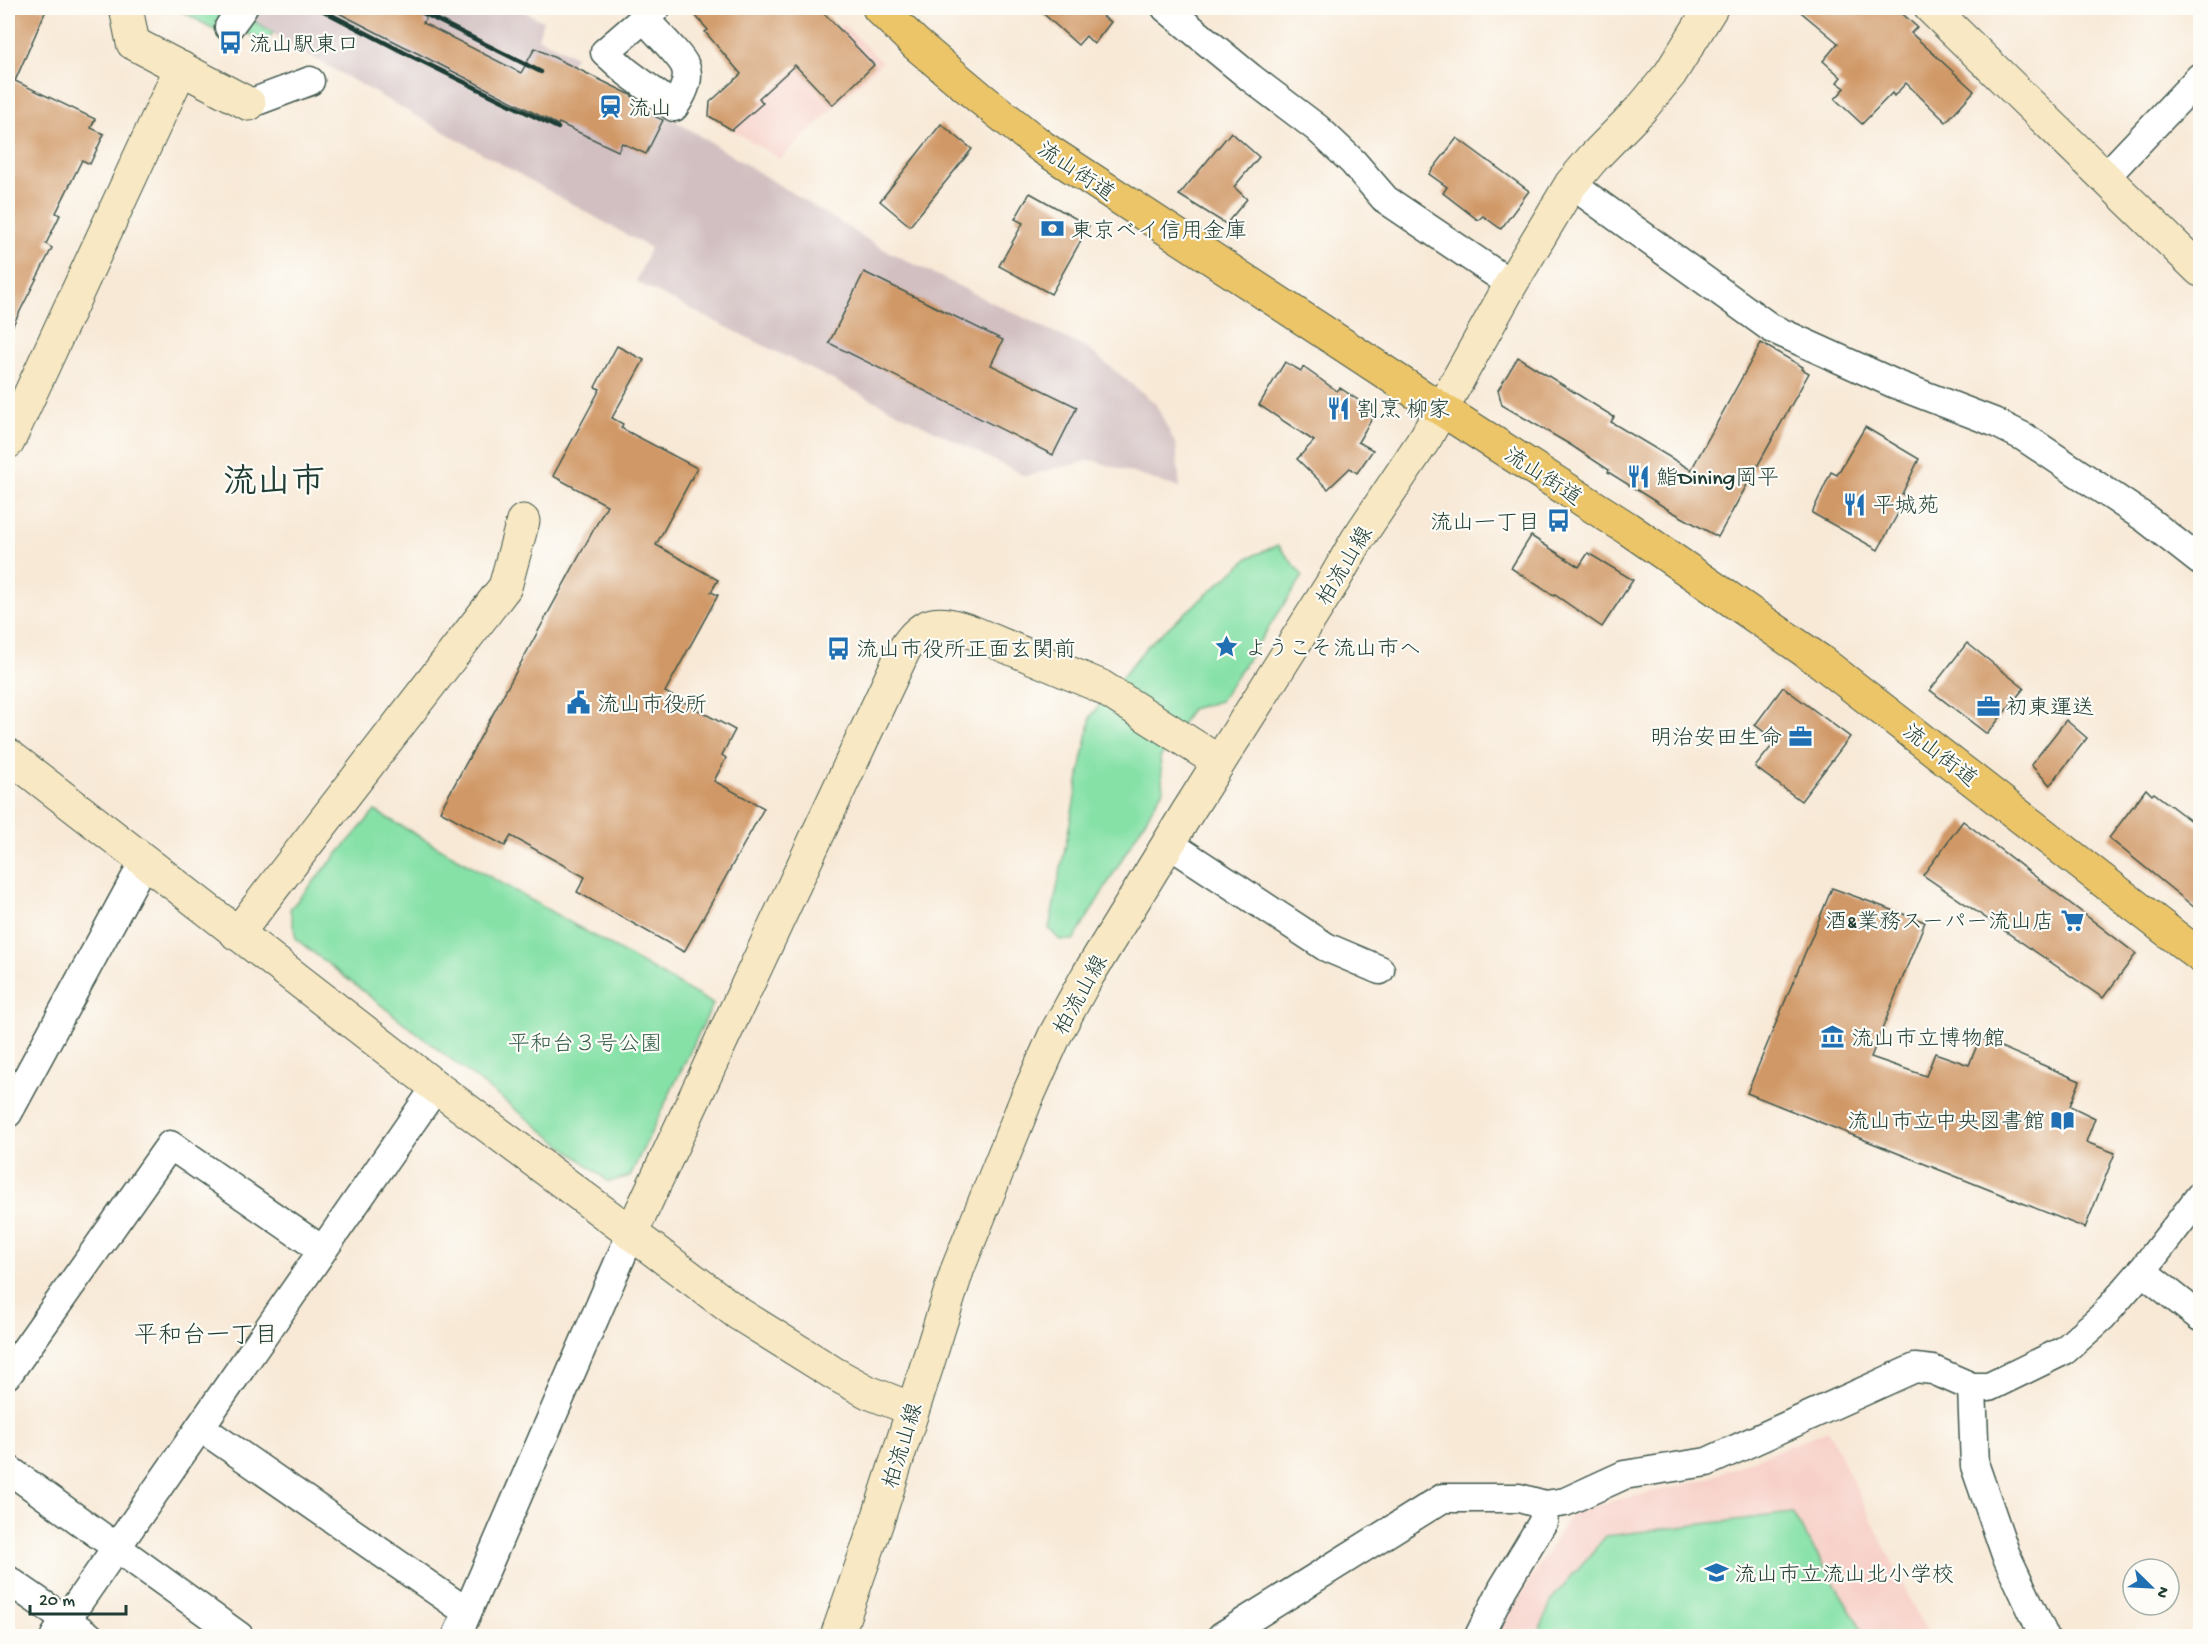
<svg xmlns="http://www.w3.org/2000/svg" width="2208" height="1644" viewBox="0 0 2208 1644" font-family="'Gochi Hand','Klee One',sans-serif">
<rect width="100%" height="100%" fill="#fdfcf7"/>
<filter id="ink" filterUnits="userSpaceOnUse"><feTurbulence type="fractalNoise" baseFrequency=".0167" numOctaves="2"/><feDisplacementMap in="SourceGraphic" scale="12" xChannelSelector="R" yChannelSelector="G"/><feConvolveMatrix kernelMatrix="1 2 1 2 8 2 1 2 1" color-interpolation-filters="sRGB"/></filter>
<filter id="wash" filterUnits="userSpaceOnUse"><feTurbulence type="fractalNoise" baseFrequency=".008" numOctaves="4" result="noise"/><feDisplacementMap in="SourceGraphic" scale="24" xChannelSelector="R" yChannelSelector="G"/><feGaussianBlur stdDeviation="1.35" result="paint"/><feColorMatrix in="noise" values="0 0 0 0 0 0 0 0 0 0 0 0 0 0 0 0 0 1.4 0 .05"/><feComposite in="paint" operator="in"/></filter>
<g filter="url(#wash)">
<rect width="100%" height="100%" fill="#f8e9d7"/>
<!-- built -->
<g fill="#f7d1c9">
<polygon points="843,24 882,62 780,159 709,116 710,102 740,75 763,99"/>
<polygon points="1828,1430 1928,1636 1495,1636 1574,1510 1704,1480"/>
</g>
<!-- industrial -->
<polygon fill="#d2bfc1" points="230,8 517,8 543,21 538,38 575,56 570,65 643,101 883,249 1088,349 1155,403 1176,445 1180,488 1092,460 1025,476 636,282 650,248 319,61"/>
<!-- green -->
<g fill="#86e1a7" stroke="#528f6e" stroke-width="1.5">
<polygon points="176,8 230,8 273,32 266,44 241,29 217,31"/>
<polygon points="1278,545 1303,576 1220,701 1191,709 1160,758 1163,790 1074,940 1060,940 1049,929 1091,716 1147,646 1250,557"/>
<polygon points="375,811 713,1004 630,1176 609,1182 296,939 290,909"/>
<polygon points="1792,1513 1866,1636 1538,1636 1552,1599 1606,1536"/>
</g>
<g id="blocks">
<!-- building -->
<g fill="#d09866">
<polygon points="8,8 47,8 15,81 95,119 91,128 104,134 90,164 82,160 56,213 60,215 46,244 52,248 8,335"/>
<polygon points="329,8 431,8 423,23 521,73 535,48 629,94 641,103 638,109 663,120 646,154 622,143 618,151 559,123 558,125"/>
<polygon points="689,8 819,8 874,65 833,105 795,65 759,98 763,103 732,130 709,116 710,102 741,74 705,32 708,30"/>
<polygon points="1037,8 1112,8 1103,17 1111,22 1094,44 1086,36 1078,45"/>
<polygon points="1796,8 1896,8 1917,27 1911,33 1974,91 1946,122 1906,83 1894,96 1892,93 1862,124 1835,99 1845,88 1837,82 1841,77 1823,61 1838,43"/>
<polygon points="941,124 972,149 910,226 880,201"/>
<polygon points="1231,132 1259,157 1234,187 1247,199 1226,224 1179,195"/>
<polygon points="1457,138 1529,191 1501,229 1483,216 1478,220 1443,193 1447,187 1429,174"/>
<polygon points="1030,193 1089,226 1051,294 999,266 1023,223 1015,219"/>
<polygon points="864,272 1003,340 991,365 1077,407 1053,455 829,343"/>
<polygon points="1761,343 1803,367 1802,369 1809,373 1718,537 1669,510 1608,472 1609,470 1569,444 1502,405 1498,390 1518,357 1614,417 1611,422 1691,470"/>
<polygon points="617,346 644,360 612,418 623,424 621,428 697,468 656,545 718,580 711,592 718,595 665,692 735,730 722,755 726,758 714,781 764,808 684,952 577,892 585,877 511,836 505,846 440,811 607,505 553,476 600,389 595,387"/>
<polygon points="1285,362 1301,371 1303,367 1337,391 1340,388 1376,412 1358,442 1373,450 1357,473 1350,468 1328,489 1297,459 1314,441 1259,405"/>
<polygon points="1865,427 1919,459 1902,494 1907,497 1878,550 1812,513 1831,472 1837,475"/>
<polygon points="1531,536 1579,567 1588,553 1633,580 1602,627 1555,595 1554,596 1511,568"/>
<polygon points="1967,643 2024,688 1987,734 1930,690"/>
<polygon points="1783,687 1850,737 1801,801 1755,767 1776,741 1755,725"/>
<polygon points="2066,720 2087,738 2050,785 2031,765"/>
<polygon points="2146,789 2152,795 2154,793 2200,828 2200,912 2109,838"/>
<polygon points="1963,821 2136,954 2103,998 1923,875"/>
<polygon points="1832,888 1925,922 1871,1057 1926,1076 1935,1053 1969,1065 1980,1038 2080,1081 2070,1106 2095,1118 2086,1142 2115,1153 2085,1228 1747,1093"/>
</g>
</g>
</g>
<g filter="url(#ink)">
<use href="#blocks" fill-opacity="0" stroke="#40574c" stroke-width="1.5"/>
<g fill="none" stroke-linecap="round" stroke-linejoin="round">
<defs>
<g id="street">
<polyline points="1166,8 1251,78 1317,128 1353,162 1385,199 1511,284"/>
<path d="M 644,18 C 653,29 681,56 685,66 C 691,79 681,97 674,107 L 627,72 L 605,52 L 656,8"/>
<polyline points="229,27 243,8"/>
<polyline points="249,104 310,81"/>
<polyline points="2105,177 2200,77"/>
<polyline points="1571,184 1771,328 1895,384 1994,422 2024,437 2145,518 2200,561"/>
<polyline points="1168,843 1326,947 1380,970"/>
<polyline points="8,1113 144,862"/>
<polyline points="2142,1271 2200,1317"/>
<polyline points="8,1374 170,1145 322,1250"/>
<polyline points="1972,1387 1975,1466 2006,1555 2044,1636"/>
<polyline points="200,1427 467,1612"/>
<polyline points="8,1469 239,1636"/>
<polyline points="8,1580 89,1636"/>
<polyline points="55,1636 436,1087"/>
<polyline points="457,1636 631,1234"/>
<polyline points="1222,1636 1443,1498 1519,1498 1545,1505 1565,1502 1624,1475 1707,1462 1915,1368 1933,1370 1972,1387 1989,1387 2065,1350 2102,1317 2142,1271 2200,1196"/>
<polyline points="1479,1636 1503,1588 1543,1522 1545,1505"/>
</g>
<g id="secondary">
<polyline points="126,8 133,43 249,104"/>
<polyline points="1931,8 2200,270"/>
<polyline points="8,442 181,68"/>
<polyline points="8,755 436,1087 739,1314 835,1374 868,1392 912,1409"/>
<polyline points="237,934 505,587 523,521"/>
<path d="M 631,1234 L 904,650 C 923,619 939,620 972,632 L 1100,686 L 1219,762"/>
<polyline points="837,1636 878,1519 958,1268 1026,1100 1055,1035 1088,975 1187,813 1333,582 1357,540 1426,437 1511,284 1571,184 1593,158 1642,108 1670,74 1711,8"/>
</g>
<polyline id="primary" points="879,8 916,44 979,97 1042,147 1441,409 1627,528 1820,661 2200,956"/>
</defs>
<!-- street casing -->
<use href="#street" stroke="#40574c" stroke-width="31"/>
<!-- secondary casing -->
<use href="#secondary" stroke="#40574c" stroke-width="35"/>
<!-- primary casing -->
<use href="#primary" stroke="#40574c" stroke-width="35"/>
<!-- street -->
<use href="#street" stroke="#fff" stroke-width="28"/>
<!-- secondary -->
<use href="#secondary" stroke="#f8e8c3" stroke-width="33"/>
<!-- primary -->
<use href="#primary" stroke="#edc569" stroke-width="33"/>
<!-- rail -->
<g stroke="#1f3d34" stroke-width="4.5">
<polyline points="318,8 407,54 558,128"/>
<polyline points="413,8 541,72"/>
</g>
</g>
</g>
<!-- icons -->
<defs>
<symbol id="bus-bare" viewBox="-9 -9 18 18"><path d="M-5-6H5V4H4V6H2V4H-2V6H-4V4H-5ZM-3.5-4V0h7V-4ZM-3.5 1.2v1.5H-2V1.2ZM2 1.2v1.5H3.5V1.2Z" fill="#1f6fb2" stroke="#fdfcf7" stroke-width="2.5" paint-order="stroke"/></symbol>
<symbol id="station-bare" viewBox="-9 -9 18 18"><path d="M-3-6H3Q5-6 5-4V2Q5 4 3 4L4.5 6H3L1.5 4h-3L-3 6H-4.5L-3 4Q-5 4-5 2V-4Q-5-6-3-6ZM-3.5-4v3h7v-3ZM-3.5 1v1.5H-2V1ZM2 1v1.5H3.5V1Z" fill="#1f6fb2" stroke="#fdfcf7" stroke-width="2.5" paint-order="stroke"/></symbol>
<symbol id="bank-bare" viewBox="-9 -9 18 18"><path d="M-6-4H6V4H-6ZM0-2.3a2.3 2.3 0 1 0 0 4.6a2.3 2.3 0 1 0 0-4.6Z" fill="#1f6fb2" stroke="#fdfcf7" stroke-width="2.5" paint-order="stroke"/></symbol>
<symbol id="restaurant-bare" viewBox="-9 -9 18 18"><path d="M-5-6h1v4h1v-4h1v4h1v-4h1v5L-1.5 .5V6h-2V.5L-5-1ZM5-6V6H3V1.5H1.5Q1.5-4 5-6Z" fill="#1f6fb2" stroke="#fdfcf7" stroke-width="2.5" paint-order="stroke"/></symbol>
<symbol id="sight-bare" viewBox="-9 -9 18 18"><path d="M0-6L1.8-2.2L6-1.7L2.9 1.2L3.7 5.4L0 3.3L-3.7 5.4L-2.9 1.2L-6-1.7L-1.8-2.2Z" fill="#1f6fb2" stroke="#fdfcf7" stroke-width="2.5" paint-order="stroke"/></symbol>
<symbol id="civic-bare" viewBox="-9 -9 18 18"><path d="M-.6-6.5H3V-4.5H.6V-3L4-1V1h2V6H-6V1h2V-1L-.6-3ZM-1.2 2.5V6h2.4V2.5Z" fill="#1f6fb2" stroke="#fdfcf7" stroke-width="2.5" paint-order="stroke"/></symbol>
<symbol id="office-bare" viewBox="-9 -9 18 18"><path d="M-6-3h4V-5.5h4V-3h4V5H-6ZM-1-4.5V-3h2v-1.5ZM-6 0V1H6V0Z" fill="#1f6fb2" stroke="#fdfcf7" stroke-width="2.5" paint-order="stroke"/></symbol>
<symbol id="supermarket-bare" viewBox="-9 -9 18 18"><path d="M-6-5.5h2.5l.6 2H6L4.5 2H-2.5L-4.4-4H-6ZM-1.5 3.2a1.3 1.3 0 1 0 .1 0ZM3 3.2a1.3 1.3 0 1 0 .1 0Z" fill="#1f6fb2" stroke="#fdfcf7" stroke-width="2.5" paint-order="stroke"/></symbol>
<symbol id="museum-bare" viewBox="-9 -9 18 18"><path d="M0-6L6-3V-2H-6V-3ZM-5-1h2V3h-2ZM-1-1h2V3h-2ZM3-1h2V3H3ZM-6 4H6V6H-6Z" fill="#1f6fb2" stroke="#fdfcf7" stroke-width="2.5" paint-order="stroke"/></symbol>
<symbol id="library-bare" viewBox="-9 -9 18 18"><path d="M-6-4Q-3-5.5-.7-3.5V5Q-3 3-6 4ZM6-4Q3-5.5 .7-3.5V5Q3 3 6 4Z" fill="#1f6fb2" stroke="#fdfcf7" stroke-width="2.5" paint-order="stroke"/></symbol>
<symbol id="school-bare" viewBox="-9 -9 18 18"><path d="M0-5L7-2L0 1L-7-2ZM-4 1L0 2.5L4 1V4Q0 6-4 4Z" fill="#1f6fb2" stroke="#fdfcf7" stroke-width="2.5" paint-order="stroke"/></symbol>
</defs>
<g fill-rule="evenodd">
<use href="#bus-bare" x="214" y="26" width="33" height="33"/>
<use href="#station-bare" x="594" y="90" width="33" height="33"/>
<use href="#bank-bare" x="1036" y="212" width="33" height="33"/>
<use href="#restaurant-bare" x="1322" y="392" width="33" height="33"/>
<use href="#restaurant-bare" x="1622" y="460" width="33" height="33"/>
<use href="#restaurant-bare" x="1838" y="488" width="33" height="33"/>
<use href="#bus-bare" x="1542" y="504" width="33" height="33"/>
<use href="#sight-bare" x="1210" y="630" width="33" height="33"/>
<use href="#bus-bare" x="822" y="632" width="33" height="33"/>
<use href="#civic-bare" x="562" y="686" width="33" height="33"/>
<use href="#office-bare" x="1972" y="690" width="33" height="33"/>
<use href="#office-bare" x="1784" y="720" width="33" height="33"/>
<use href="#supermarket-bare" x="2056" y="904" width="33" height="33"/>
<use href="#museum-bare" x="1816" y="1020" width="33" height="33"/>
<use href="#library-bare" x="2046" y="1104" width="33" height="33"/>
<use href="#school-bare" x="1700" y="1556" width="33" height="33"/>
</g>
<g text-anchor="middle" stroke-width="4.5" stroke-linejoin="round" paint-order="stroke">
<!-- poi labels -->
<g font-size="22" fill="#1f3d34" stroke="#fdfcf7" text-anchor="start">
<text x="249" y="51">流山駅東口</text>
<text x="628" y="115">流山</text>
<text x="1071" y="237">東京ベイ信用金庫</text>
<text x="1357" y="416">割烹 柳家</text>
<text x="1656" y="484">鮨Dining岡平</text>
<text x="1873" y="512">平城苑</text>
<text x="1540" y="529" text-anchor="end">流山一丁目</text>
<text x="1245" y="655">ようこそ流山市へ</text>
<text x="856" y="656">流山市役所正面玄関前</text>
<text x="597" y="711">流山市役所</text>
<text x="2006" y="714">初東運送</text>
<text x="1782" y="744" text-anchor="end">明治安田生命</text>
<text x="2054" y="928" text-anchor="end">酒&amp;業務スーパー流山店</text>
<text x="1851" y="1045">流山市立博物館</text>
<text x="2045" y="1128" text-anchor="end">流山市立中央図書館</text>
<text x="1734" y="1581">流山市立流山北小学校</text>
</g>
<!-- street labels -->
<g font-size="22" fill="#1f3d34" stroke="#fdfcf7">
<text transform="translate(1077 170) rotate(34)" y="8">流山街道</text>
<text transform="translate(1544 475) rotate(33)" y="8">流山街道</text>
<text transform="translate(1343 565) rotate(-59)" y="8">柏流山線</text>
<text transform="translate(1941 754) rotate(38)" y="8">流山街道</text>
<text transform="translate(1079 994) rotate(-61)" y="8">柏流山線</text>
<text transform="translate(901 1445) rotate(-73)" y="8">柏流山線</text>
</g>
<!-- park labels -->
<g font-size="22" fill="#345e4b" stroke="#fdfcf7">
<text x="585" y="1050">平和台３号公園</text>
</g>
<!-- neighbourhood labels -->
<g font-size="24" fill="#1f3d34" stroke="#fdfcf7">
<text x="206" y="1342">平和台一丁目</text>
</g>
<!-- town labels -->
<g font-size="34" font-weight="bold" fill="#1f3d34" stroke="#fdfcf7">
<text x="274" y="491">流山市</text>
</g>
</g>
<!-- margin -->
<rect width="2208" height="1644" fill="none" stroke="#fdfcf7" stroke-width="30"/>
<!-- north arrow -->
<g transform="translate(2151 1587) rotate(114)"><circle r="28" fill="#fdfcf7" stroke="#a4b0a9" stroke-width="1.5"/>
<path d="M0-4.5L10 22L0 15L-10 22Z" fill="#1f6fb2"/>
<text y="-9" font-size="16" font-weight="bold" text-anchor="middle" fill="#1f3d34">N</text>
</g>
<!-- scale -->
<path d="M30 1605v9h96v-9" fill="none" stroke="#1f3d34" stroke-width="3"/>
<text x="39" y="1605" font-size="18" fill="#1f3d34" stroke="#fdfcf7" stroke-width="4.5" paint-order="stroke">20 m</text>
</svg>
